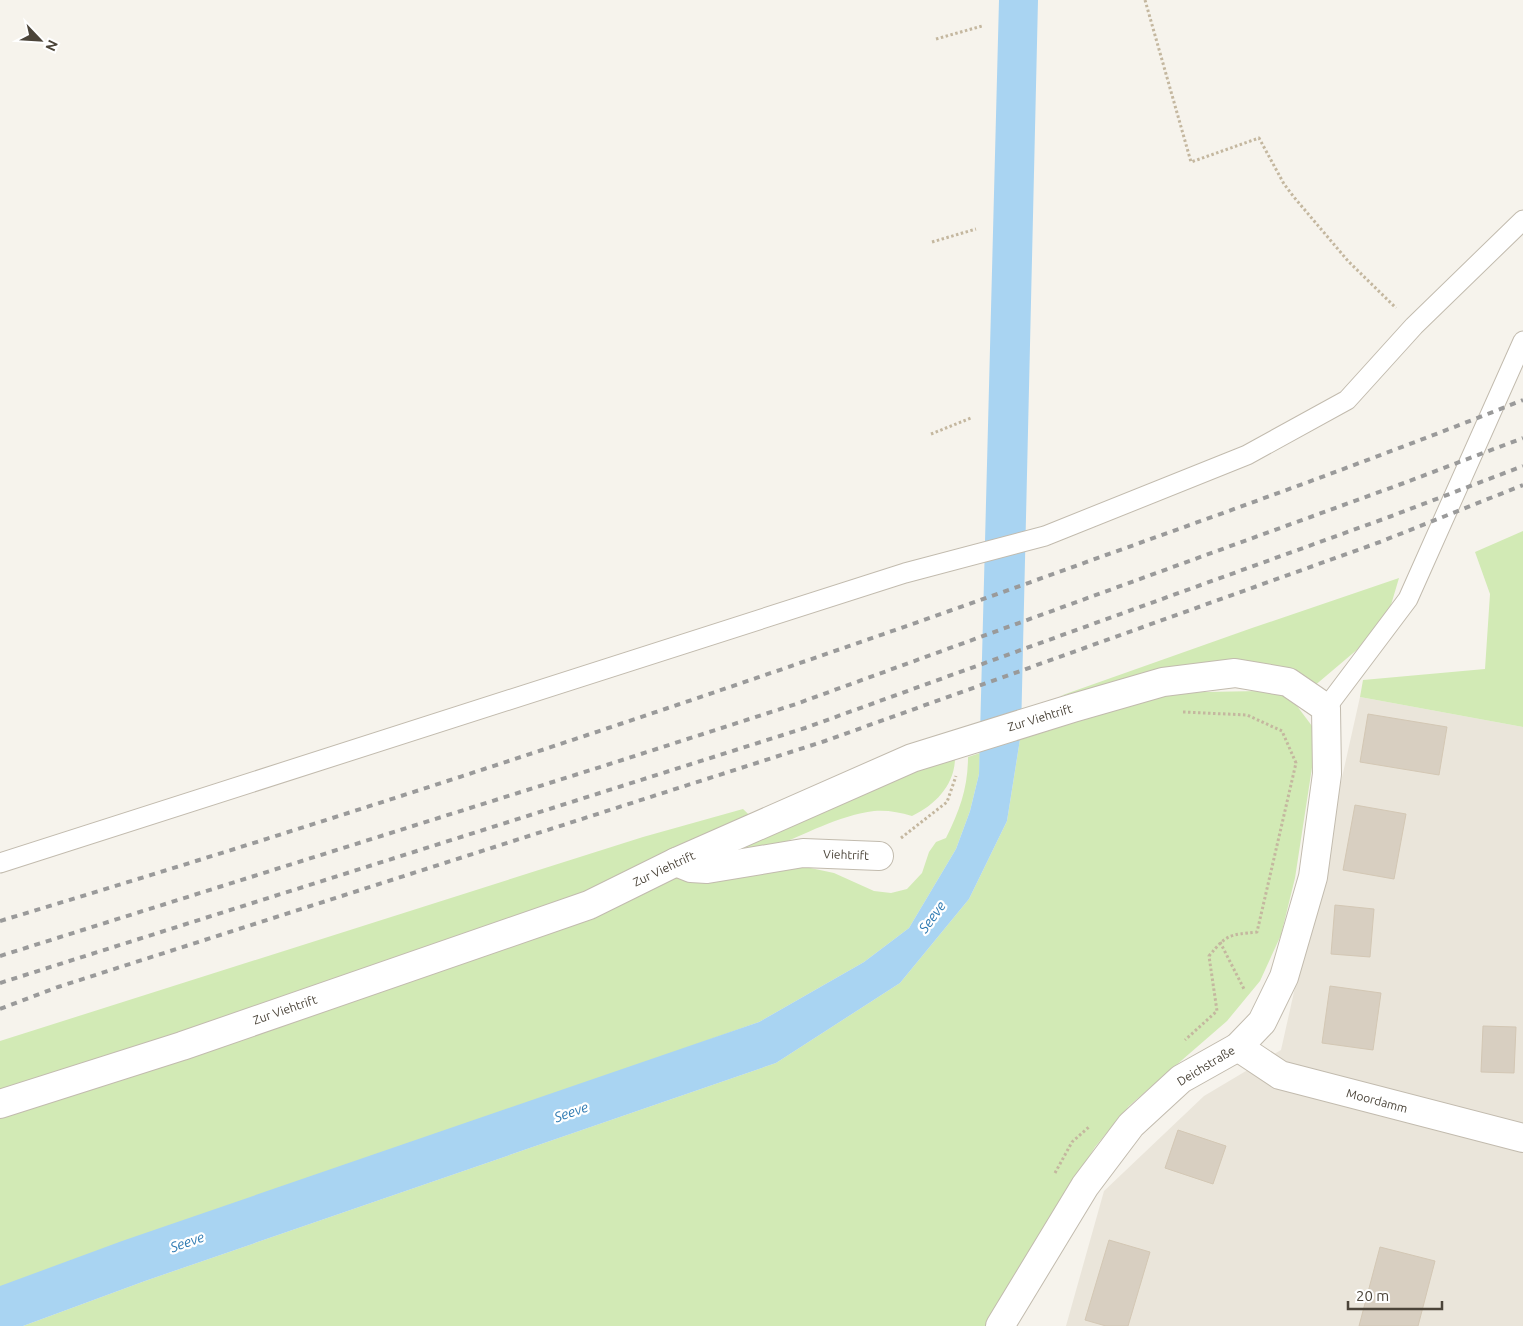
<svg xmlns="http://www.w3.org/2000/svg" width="1523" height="1326" viewBox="0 0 1523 1326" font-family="Ubuntu,sans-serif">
<rect width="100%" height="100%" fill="#f6f3ec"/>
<!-- residential -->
<polygon fill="#eae5da" points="1360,697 1523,727 1523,1326 1066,1326 1104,1191 1204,1096 1281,1050"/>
<!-- green -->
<g fill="#d2eab5">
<polygon points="1523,531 1523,727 1360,697 1363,680 1485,669 1490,594 1475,552"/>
<polygon points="1399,578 1388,615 1365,643 1313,687 1210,667 1060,696 1252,628"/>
<polygon points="1261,691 1282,695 1297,706 1312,726 1315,748 1295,878 1281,935 1260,981 1227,1021 1129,1106 1095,1147 986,1326 23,1326 145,1281 776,1063 900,983 969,899 1007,821 1021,733 1149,693"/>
<path d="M 980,753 L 979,774 L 970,811 L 956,849 L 909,928 L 864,962 L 759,1022 L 0,1291 L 0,1041 L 643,837 L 743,809 L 768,833 L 955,755 C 956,783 937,804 912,816 C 899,812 887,810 874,811 C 840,815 803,835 772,848 L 801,866 L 834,873 L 874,891 L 891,893 L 907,889 L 922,873 L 929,852 L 936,842 L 946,838 C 960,810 968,787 968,757 Z"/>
</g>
<!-- water -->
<polygon fill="#a9d4f2" points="999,0 1038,0 1021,733 1007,821 969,899 900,983 776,1063 145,1281 23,1326 0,1326 0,1286 122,1241 759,1022 864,962 909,928 956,849 970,811 979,774"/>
<!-- building -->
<g fill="#d8cfc1" stroke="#d3c7b4">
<polygon points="1368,714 1447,727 1439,775 1360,762"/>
<polygon points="1355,805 1406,814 1394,879 1343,870"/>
<polygon points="1335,905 1374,909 1370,957 1331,954"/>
<polygon points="1330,986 1381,993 1373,1050 1322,1043"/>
<polygon points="1483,1026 1516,1027 1514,1073 1481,1072"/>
<polygon points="1178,1130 1226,1146 1213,1184 1165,1168"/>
<polygon points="1109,1240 1150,1252 1128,1326 1106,1326 1085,1320"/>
<polygon points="1380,1247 1435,1261 1418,1326 1359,1326"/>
</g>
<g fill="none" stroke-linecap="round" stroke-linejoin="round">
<defs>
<g id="lane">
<polyline points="1326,708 1408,599 1523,341"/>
<polyline points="0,863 905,573 1045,536 1247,455 1347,400 1414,326 1523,220"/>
</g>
<g id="street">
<polyline points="676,862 691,868 707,869 803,853 879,856"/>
<polyline points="1238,1047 1280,1075 1523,1138"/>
<polyline points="0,1104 182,1046 589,905 676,862 912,758 1073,708 1163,682 1235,673 1288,682 1326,708 1327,774 1313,877 1284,977 1262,1022 1238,1047 1181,1079 1131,1125 1085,1186 1000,1326"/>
</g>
</defs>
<!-- lane casing -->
<use href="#lane" stroke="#c2bbae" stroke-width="21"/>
<!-- street casing -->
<use href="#street" stroke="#c2bbae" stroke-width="30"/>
<!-- path -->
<g stroke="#c4b79f" stroke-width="3" stroke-dasharray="2.5 2.5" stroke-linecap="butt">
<polyline points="1145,0 1191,162 1259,138 1284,184 1293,196 1348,261 1396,308"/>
<polyline points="936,39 982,26"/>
<polyline points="932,242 976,229"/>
<polyline points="931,434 971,418"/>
<path d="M 1183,712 L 1247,715 L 1282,731 L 1296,763 L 1257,932 C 1229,935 1227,934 1209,956 L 1217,1011 L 1185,1040"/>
<polyline points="901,838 947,802 956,776"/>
<polyline points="1220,942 1244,989"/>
<polyline points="1055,1173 1072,1142 1090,1126"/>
</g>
<!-- lane -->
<use href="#lane" stroke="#fff" stroke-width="19"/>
<!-- street -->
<use href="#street" stroke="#fff" stroke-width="28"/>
<!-- rail -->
<g stroke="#9a9a9a" stroke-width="4" stroke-dasharray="6 6" stroke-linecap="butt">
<path d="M 0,921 C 372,809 741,687 1106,555 C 1246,505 1385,455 1523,400"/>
<polyline points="0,956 613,763 796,704 1404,483 1523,438"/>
<polyline points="0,983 805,728 1389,517 1523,466"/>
<polyline points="0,1009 58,987 825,741 1380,542 1523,485"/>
</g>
</g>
<g text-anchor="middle" stroke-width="4.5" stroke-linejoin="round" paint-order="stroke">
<!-- street labels -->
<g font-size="12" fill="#4b4439" stroke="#fff">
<text transform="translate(1040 718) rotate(-17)" y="4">Zur Viehtrift</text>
<text transform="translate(846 855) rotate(2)" y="4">Viehtrift</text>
<text transform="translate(664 869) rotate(-25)" y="4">Zur Viehtrift</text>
<text transform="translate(285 1010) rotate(-19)" y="4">Zur Viehtrift</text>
<text transform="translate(1206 1066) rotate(-31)" y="4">Deichstraße</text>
<text transform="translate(1377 1101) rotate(15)" y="4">Moordamm</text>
</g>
<!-- water labels -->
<g font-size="14" font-style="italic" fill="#2e7ab2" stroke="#fff">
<text transform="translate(932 917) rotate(-54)" y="5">Seeve</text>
<text transform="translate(571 1112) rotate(-19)" y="5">Seeve</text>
<text transform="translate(187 1242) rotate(-19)" y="5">Seeve</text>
</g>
</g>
<!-- north arrow -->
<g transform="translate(40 40) rotate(115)" stroke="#ffffff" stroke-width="4" paint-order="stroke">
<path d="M0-4L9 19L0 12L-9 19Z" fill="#4b4439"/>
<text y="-8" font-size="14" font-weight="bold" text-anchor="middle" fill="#4b4439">N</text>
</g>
<!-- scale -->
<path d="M1348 1301v8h94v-8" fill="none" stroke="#4b4439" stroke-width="2.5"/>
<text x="1356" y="1301" font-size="15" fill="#4b4439" stroke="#ffffff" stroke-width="4" paint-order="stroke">20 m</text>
</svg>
